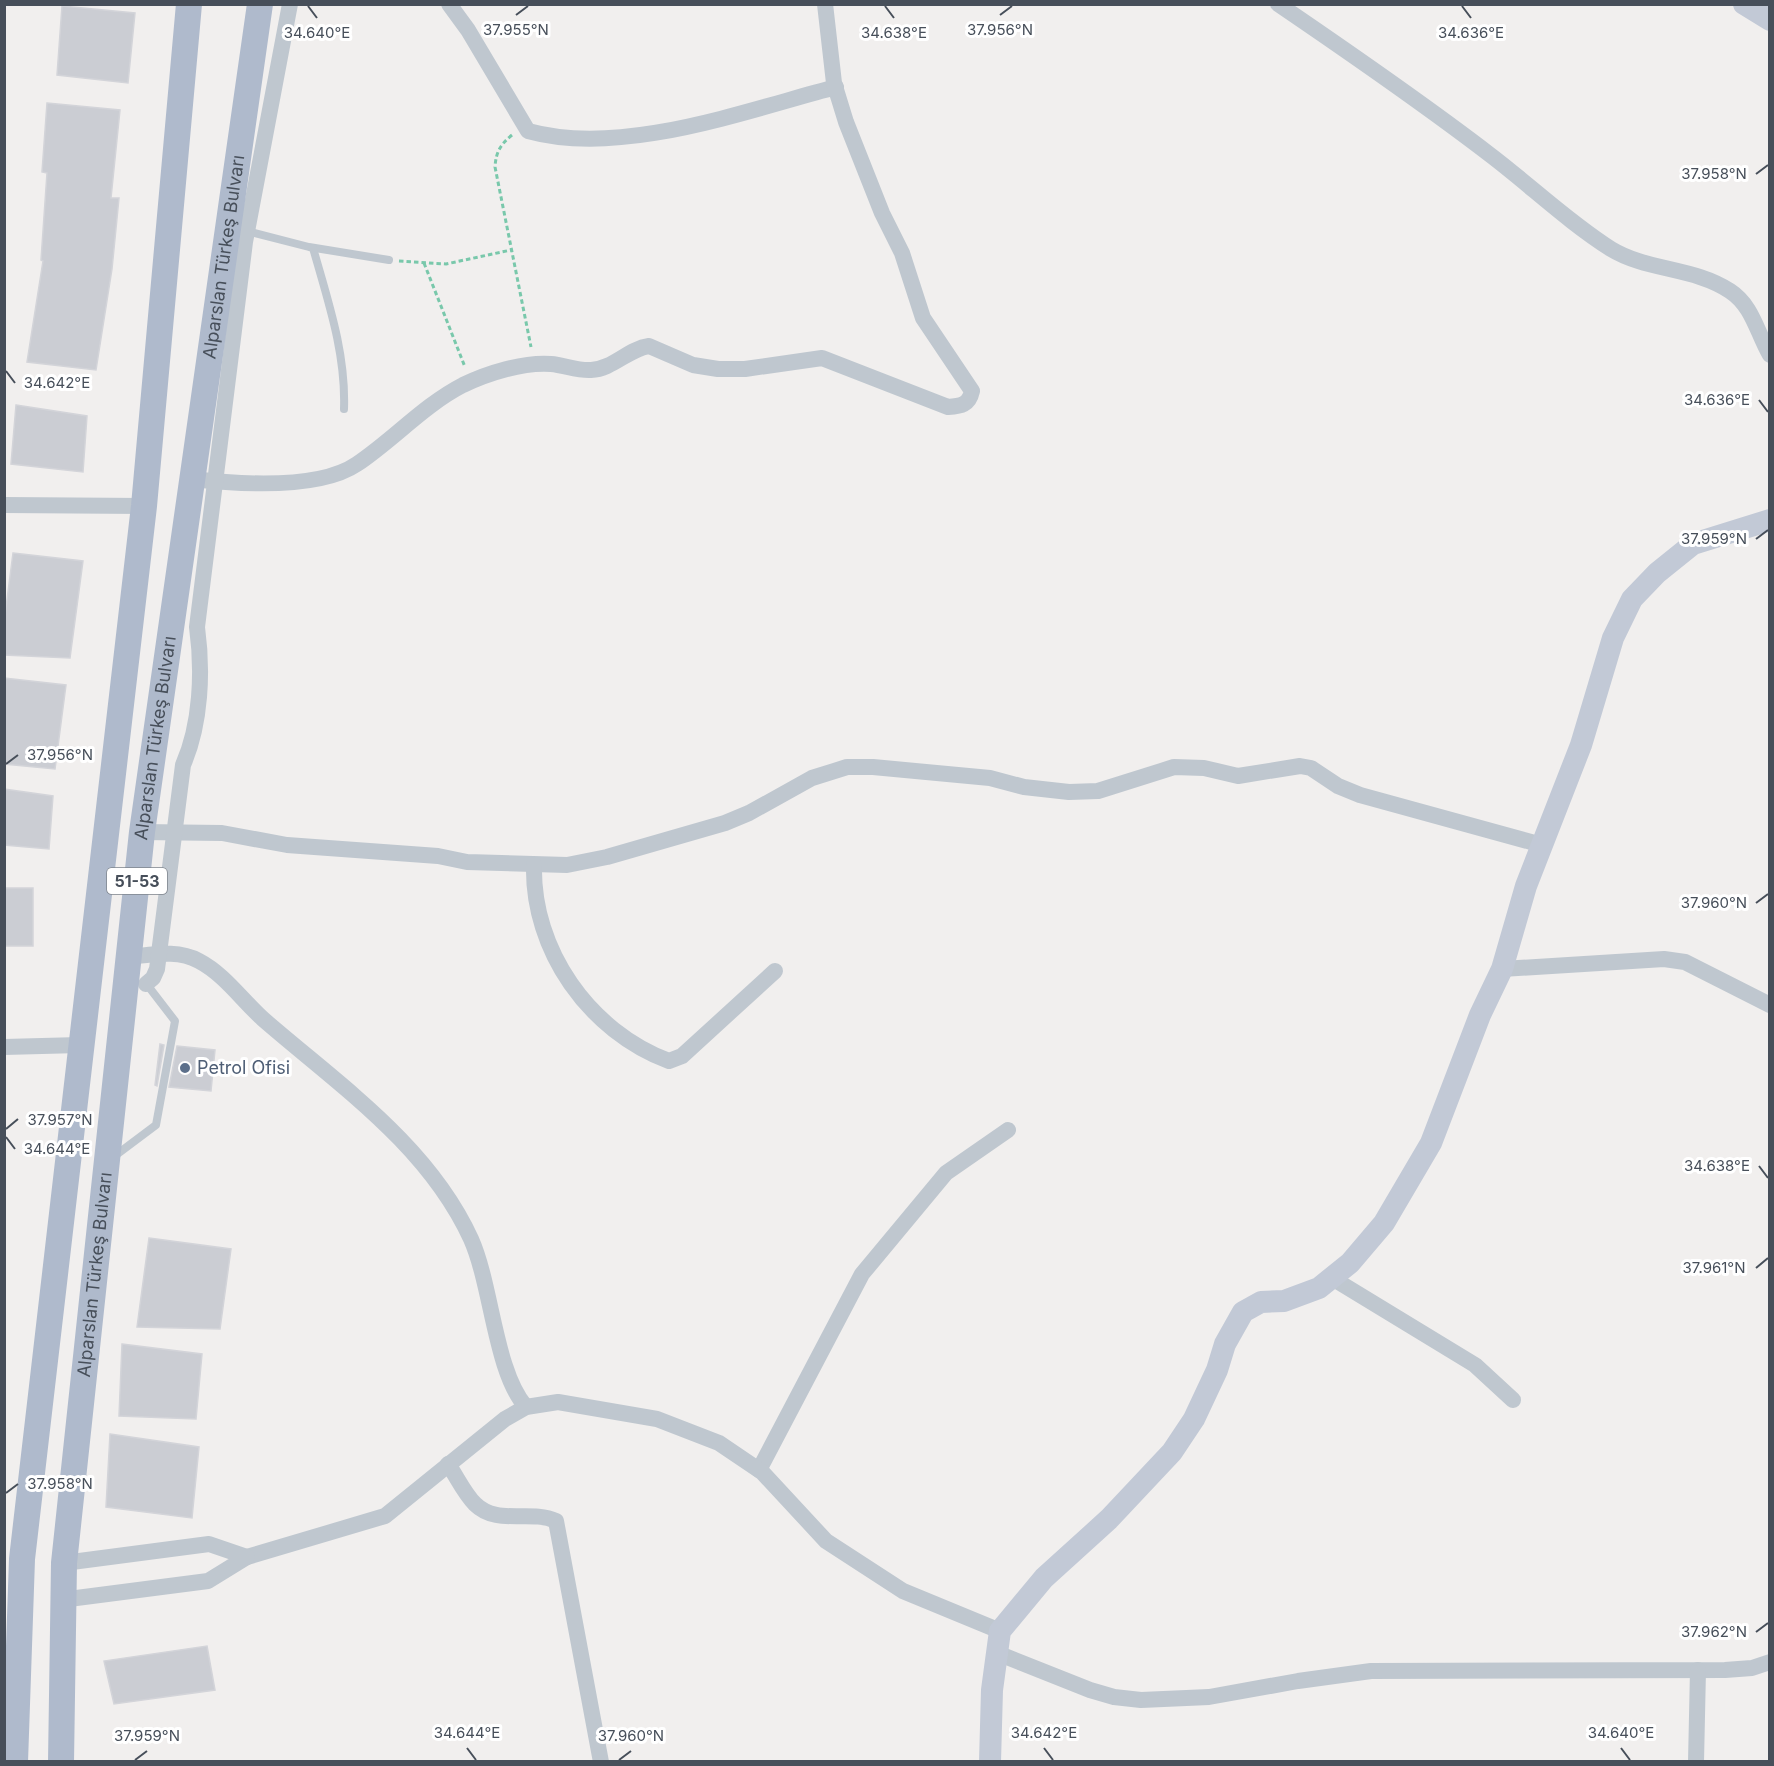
<svg xmlns="http://www.w3.org/2000/svg" width="1774" height="1766" viewBox="0 0 1774 1766" font-family="Inter,sans-serif">
<rect width="100%" height="100%" fill="#f1efee"/>
<!-- building -->
<g fill="#cbcdd3" stroke="#d3d4d9" stroke-width="1.5">
<polygon points="62,6 135,13 128,83 57,75"/>
<polygon points="47,103 120,110 111,198 119,198 112,269 96,370 27,362 43,261 41,260 47,173 42,172"/>
<polygon points="16,405 87,416 83,472 11,464"/>
<polygon points="13,553 83,561 70,658 4,655 4,623"/>
<polygon points="4,678 66,685 55,769 4,764"/>
<polygon points="4,789 53,796 49,849 4,845"/>
<rect x="4" y="888" width="29" height="58"/>
<polygon points="160,1044 164,1045 157,1086 155,1085"/>
<polygon points="177,1046 215,1050 211,1091 169,1087"/>
<polygon points="149,1238 231,1249 220,1329 137,1327"/>
<polygon points="122,1344 202,1354 196,1419 119,1416"/>
<polygon points="110,1434 199,1447 192,1518 106,1507"/>
<polygon points="207,1646 215,1690 114,1704 104,1661"/>
</g>
<g fill="none" stroke-linecap="round" stroke-linejoin="round">
<!-- path -->
<g stroke="#79c8ab" stroke-width="3" stroke-dasharray="4.5 3" stroke-linecap="butt">
<path d="M 512,135 C 500,145 496,152 495,167 L 531,347"/>
<polyline points="399,261 446,264 511,250"/>
<polyline points="424,263 465,367"/>
</g>
<!-- lane -->
<g stroke="#bfc7cf" stroke-width="8">
<polyline points="247,231 309,247 389,260"/>
<path d="M 313,248 C 328,301 346,353 344,409"/>
<polyline points="112,1158 156,1125 175,1021 145,982"/>
</g>
<!-- street -->
<g stroke="#bfc7cf" stroke-width="16">
<path d="M 449,4 L 468,30 L 528,131 C 621,157 744,111 836,87"/>
<path d="M 1278,4 C 1350,53 1421,102 1489,154 C 1530,185 1567,221 1611,249 C 1647,271 1694,267 1730,291 C 1753,306 1757,333 1770,355"/>
<path d="M 192,479 C 237,484 319,490 357,464 C 393,440 424,405 463,385 C 488,373 523,362 551,364 C 564,365 578,371 591,370 C 613,369 628,349 649,346 L 693,365 L 718,369 L 745,369 L 822,358 L 948,407 C 961,406 969,405 972,391 L 923,318 L 902,253 L 882,213 L 846,122 L 834,83 L 825,4"/>
<polyline points="4,505 144,506"/>
<polyline points="142,832 222,833 287,845 438,856 467,862 567,865 607,857 725,823 749,813 812,778 847,767 873,767 990,778 1024,787 1069,792 1098,791 1174,767 1204,768 1238,776 1300,766 1311,768 1338,786 1360,795 1542,845"/>
<path d="M 534,865 C 532,950 589,1031 669,1061 L 682,1056 L 775,971"/>
<path d="M 128,957 C 152,955 177,949 199,961 C 224,974 242,1000 263,1019 C 339,1085 428,1145 471,1239 C 492,1286 495,1372 526,1407"/>
<polyline points="1502,969 1664,959 1685,962 1770,1005"/>
<path d="M 146,984 L 153,978 L 157,969 L 183,765 C 201,724 203,671 197,627 L 245,242 L 290,4"/>
<polyline points="4,1047 80,1045"/>
<polyline points="1332,1278 1475,1365 1513,1400"/>
<path d="M 448,1464 C 457,1477 464,1493 475,1504 C 497,1526 530,1509 556,1521 L 601,1762"/>
<polyline points="759,1470 862,1274 946,1173 1008,1130"/>
<polyline points="247,1557 385,1516 505,1419 526,1407 558,1402 657,1419 719,1443 762,1472 826,1541 903,1591 1000,1631"/>
<polyline points="61,1600 208,1581 247,1557 209,1544 64,1563"/>
<polyline points="997,1653 1090,1690 1114,1697 1141,1700 1209,1697 1298,1681 1371,1671 1725,1670 1752,1668 1770,1662"/>
<polyline points="1696,1762 1698,1670"/>
</g>
<!-- secondary -->
<g stroke="#c2c9d6" stroke-width="22">
<polyline points="1744,4 1770,20"/>
<polyline points="990,1762 992,1690 1000,1631 1044,1578 1109,1519 1172,1452 1194,1419 1217,1370 1225,1344 1243,1312 1261,1302 1284,1301 1319,1288 1350,1263 1384,1223 1431,1143 1480,1015 1502,969 1526,886 1581,745 1613,638 1632,599 1657,573 1693,544 1770,520"/>
</g>
<!-- primary -->
<g stroke="#afbacc" stroke-width="26">
<polyline points="15,1762 22,1559 144,506 189,4"/>
<path id="s1" d="M 61,1762 L 64,1563 L 142,832 L 260,4"/>
</g>
</g>
<!-- ticks -->
<path fill="none" stroke="#474f5a" stroke-width="2" d="M 308,6 L 317,18M 885,6 L 894,18M 1462,6 L 1471,18M 516,15 L 528,6M 1000,15 L 1012,6M 1756,174 L 1768,165M 6,371 L 15,383M 1759,400 L 1768,412M 1756,539 L 1768,530M 6,764 L 18,755M 1756,903 L 1768,894M 6,1129 L 18,1119M 6,1137 L 15,1149M 1759,1166 L 1768,1178M 1756,1268 L 1768,1258M 6,1493 L 18,1484M 1756,1632 L 1768,1623M 467,1748 L 476,1760M 1044,1748 L 1053,1760M 1621,1748 L 1630,1760M 135,1760 L 147,1751M 619,1760 L 631,1751"/>
<!-- markers -->
<circle fill="#5c6f8a" stroke="#fff" stroke-width="2" cx="185" cy="1068" r="6"/>
<g text-anchor="middle" stroke-width="6" stroke-linejoin="round" paint-order="stroke">
<!-- shield labels -->
<rect fill="#fff" stroke="#7e848c" stroke-width="1.5" x="107" y="868" width="60" height="26" rx="4.5"/>
<g font-size="16" font-weight="bold" fill="#474f5a">
<text x="137" y="887">51-53</text>
</g>
<!-- street labels -->
<g font-size="18" fill="#474f5a" stroke="#fff">
<text dy="6" stroke="none"><textPath href="#s1" startOffset="1515">Alparslan Türkeş Bulvarı</textPath></text>
<text dy="6" stroke="none"><textPath href="#s1" startOffset="1029">Alparslan Türkeş Bulvarı</textPath></text>
<text dy="6" stroke="none"><textPath href="#s1" startOffset="489">Alparslan Türkeş Bulvarı</textPath></text>
</g>
<!-- service labels -->
<g font-size="18" fill="#4e5e75" stroke="#fff" text-anchor="start">
<text x="197" y="1074">Petrol Ofisi</text>
</g>
</g>
<g font-size="15" text-anchor="middle" fill="#474f5a" stroke="#fff" stroke-width="6" stroke-linejoin="round" paint-order="stroke">
<text x="1000" y="35">37.956°N</text>
<text x="516" y="35">37.955°N</text>
<text x="317" y="38">34.640°E</text>
<text x="894" y="38">34.638°E</text>
<text x="1471" y="38">34.636°E</text>
<text x="1714" y="179">37.958°N</text>
<text x="57" y="388">34.642°E</text>
<text x="1717" y="405">34.636°E</text>
<text x="1714" y="544">37.959°N</text>
<text x="60" y="760">37.956°N</text>
<text x="1714" y="908">37.960°N</text>
<text x="60" y="1125">37.957°N</text>
<text x="57" y="1154">34.644°E</text>
<text x="1717" y="1171">34.638°E</text>
<text x="1714" y="1273">37.961°N</text>
<text x="60" y="1489">37.958°N</text>
<text x="1714" y="1637">37.962°N</text>
<text x="467" y="1738">34.644°E</text>
<text x="1044" y="1738">34.642°E</text>
<text x="1621" y="1738">34.640°E</text>
<text x="147" y="1741">37.959°N</text>
<text x="631" y="1741">37.960°N</text>
</g>
<!-- border -->
<rect width="1774" height="1766" fill="none" stroke="#474f5a" stroke-width="12"/>
</svg>
